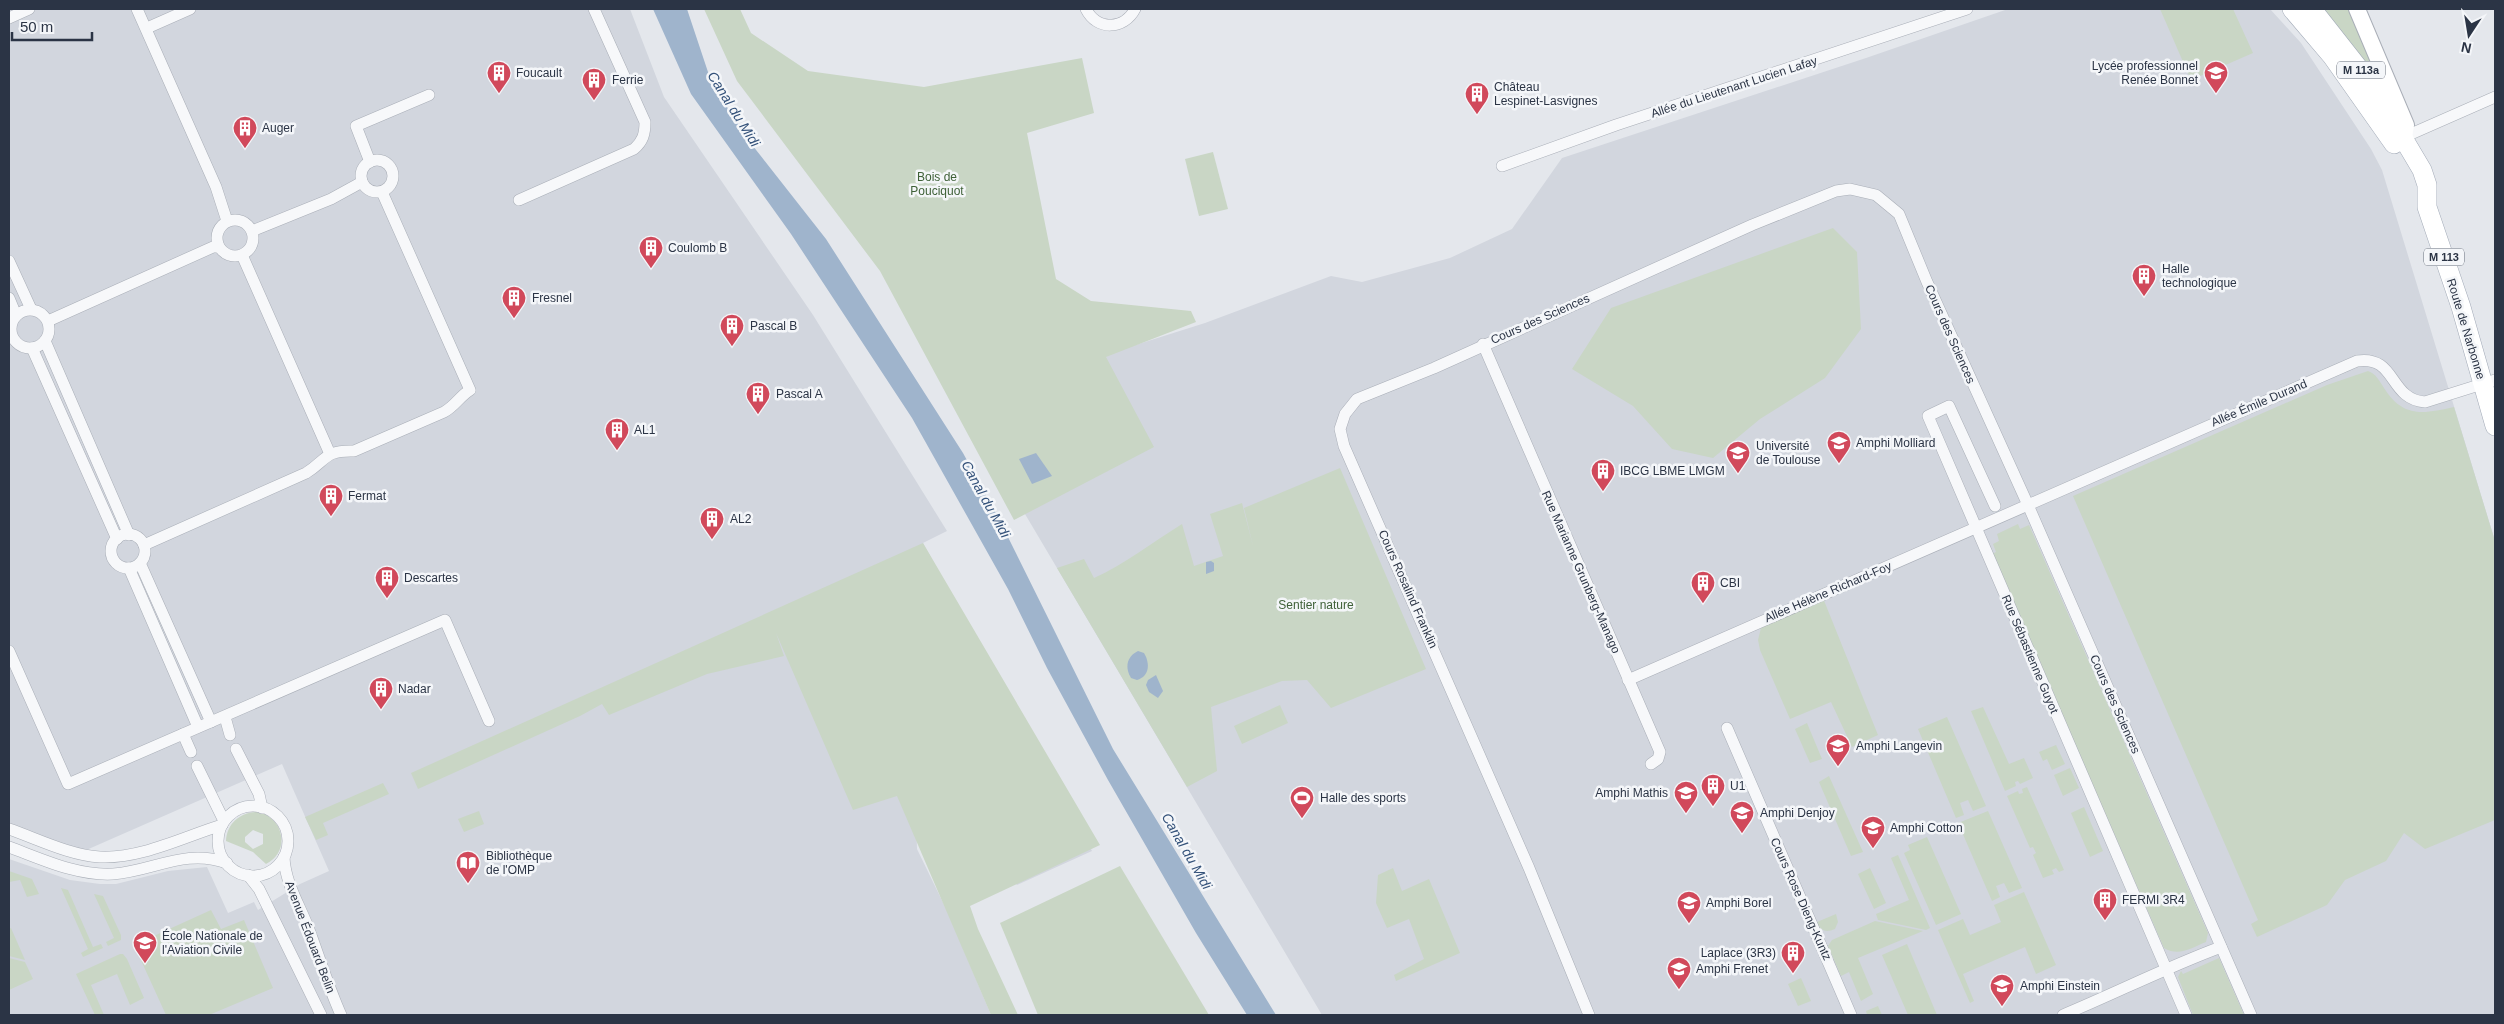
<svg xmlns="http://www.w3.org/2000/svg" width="2504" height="1024" viewBox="0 0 2504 1024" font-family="Helvetica,sans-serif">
<rect width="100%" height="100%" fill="#e4e7ec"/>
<!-- built -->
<g fill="#d2d6de">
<polygon points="9,9 630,9 664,97 813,315 947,531 923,543 1092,851 1017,885 915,783 917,849 949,915 991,1015 9,1015 9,859 70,880 100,884 116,884 168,871 207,867 228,913 254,902 258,910 300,884 329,871 282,764 84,851 9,825"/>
<polygon points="2008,9 2270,9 2301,43 2371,149 2382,170 2495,541 2495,1015 1322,1015 958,401 1205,323 1331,276 1362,282 1450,258 1512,229 1562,158 1866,58"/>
</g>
<!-- green -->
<g fill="#c9d6c5" fill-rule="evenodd">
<polygon points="704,9 740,9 751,33 808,71 924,87 1082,58 1094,113 1027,133 1056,279 1091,301 1191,311 1196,322 1106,357 1154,447 1014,520 880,271 737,81"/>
<polygon points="2160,9 2233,9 2253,53 2191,80"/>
<polygon points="2319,9 2354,9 2395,106"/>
<polygon points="1213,152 1228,209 1199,216 1185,159"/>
<polygon points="1833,228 1857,252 1861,329 1825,378 1760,419 1713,458 1672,449 1633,406 1572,369 1611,308"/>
<path d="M 2368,371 C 2376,374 2379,380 2384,388 C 2403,418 2423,414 2454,407 L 2495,541 L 2495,820 L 2425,849 L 2404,833 L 2386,861 L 2345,880 L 2327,905 L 2257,937 L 2251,924 L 2258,920 L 2073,496 L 2327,385 Z"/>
<path d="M 1340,468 L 1426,669 L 1331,708 L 1307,680 L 1282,681 L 1211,707 L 1217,771 L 1187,787 L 1057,568 L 1084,559 L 1094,578 C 1125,564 1153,542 1182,524 L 1194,566 L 1223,556 L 1210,514 L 1242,503 L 1253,546 L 1244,508 Z"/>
<path d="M 2018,524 L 2020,529 L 2029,525 L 2208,933 L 2206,942 C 2191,948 2179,957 2164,948 L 1992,554 L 1996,552 L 1993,544 L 1999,541 L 1997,534 Z"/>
<polygon points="923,543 1100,845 970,906 978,929 1018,1015 991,1015 897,796 853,810 776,633 784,656 707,674 609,715 602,704 580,716 418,789 411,773"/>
<polygon points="1823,598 1878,735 1852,747 1831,702 1790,719 1760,650 1758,640 1762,624"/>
<polygon points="1280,705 1288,723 1242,744 1234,726"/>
<polygon points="1983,707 2009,764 2024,758 2033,778 2020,784 2018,781 2015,782 2016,786 2005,791 1971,711"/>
<polygon points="1947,717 1986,806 1973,811 1968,800 1960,803 1964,815 1956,818 1918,729"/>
<polygon points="1807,723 1822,759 1810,763 1795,729"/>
<polygon points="2056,745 2065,764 2052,770 2047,759 2043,761 2039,752"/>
<polygon points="2070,768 2079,788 2063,796 2054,775"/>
<polygon points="1829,776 1863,852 1851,856 1819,782"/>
<polygon points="383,783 389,794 323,823 328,835 316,840 305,817"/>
<polygon points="2027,787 2064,870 2059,872 2056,868 2052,870 2054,874 2043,878 2033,855 2036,853 2033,847 2030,848 2007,796 2018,791 2019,794 2023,793 2022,789"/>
<polygon points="2084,807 2103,851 2090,857 2071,813"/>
<polygon points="479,811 484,824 464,832 458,819"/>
<polygon points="1988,811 2022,888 2009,893 2004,883 1996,886 2000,897 1992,901 1958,823"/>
<path d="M 256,812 C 283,815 292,851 266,864 L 253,852 L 226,841 C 227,824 239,813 256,812 ZM 253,830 L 263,834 L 263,844 L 253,849 L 245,842 L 245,837 Z"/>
<polygon points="1927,837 1961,914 1936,925 1904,853 1910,850 1908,845"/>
<polygon points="1898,855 1930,928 1926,930 1878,920 1876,914 1909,900 1891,858"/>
<polygon points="1120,866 1209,1015 1038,1015 1000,923"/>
<polygon points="1393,868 1402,891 1429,879 1460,953 1396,981 1394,975 1424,959 1409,919 1387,928 1376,903 1378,875"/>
<polygon points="1870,868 1886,903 1874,909 1858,874"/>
<polygon points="9,871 32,879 39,894 27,897 20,880 9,882"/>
<polygon points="61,888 68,890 93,947 101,944 103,948 83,957 81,953 88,949"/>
<polygon points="2024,892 2056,965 2036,974 2025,947 1963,974 1974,1001 1970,1003 1938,930 1963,919 1970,935 2001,922 1994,905"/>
<polygon points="94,894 103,896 121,935 121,940 108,946 106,942 114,938"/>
<polygon points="211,910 221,929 244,920 273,988 209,1015 166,1015 134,945"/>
<path d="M 1836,914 L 1838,922 L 1835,929 C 1826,933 1821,931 1817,922 Z"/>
<polygon points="1875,921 1923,931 1858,958 1873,994 1861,1001 1849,972 1841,976 1828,946 1832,940"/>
<polygon points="11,928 25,960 9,956 9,929"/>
<polygon points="1907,944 1937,1015 1908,1015 1882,955"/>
<polygon points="120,954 123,954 127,959 144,998 130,1005 117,974 91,985 104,1015 95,1015 76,974"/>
<polygon points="9,958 25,962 33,979 9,990"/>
<polygon points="2219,958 2244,1015 2193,1015 2178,977 2181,971 2183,974"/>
<polygon points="1801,978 1811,1001 1798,1006 1788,984"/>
<polygon points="1878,1006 1882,1015 1867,1015 1866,1011"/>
</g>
<!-- water -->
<g fill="#9fb4cc">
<polygon points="653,9 687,9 708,72 723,101 749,141 826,239 963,453 997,515 1113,749 1276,1015 1247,1015 1196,933 1108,780 1047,668 1008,589 912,418 791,234 691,94"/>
<polygon points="1036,453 1052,476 1032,484 1019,459"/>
<polygon points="1211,561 1214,563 1214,571 1206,574 1206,562"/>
<path d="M 1138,651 L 1144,653 C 1150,663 1150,676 1137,680 L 1131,678 C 1125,668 1126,657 1138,651 Z"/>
<polygon points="1156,675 1163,691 1158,698 1149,692 1146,685 1148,680"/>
</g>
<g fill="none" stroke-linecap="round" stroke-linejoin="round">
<defs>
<g id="minor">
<polyline points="137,9 216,187 227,221"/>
<path d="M 1086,9 C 1097,31 1124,30 1135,9"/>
<polyline points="9,18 29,9"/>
<polyline points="147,28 190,9"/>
<polyline points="2399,136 2404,137 2495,97"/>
<circle cx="377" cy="176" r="16"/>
<polyline points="370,162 356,126 429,95"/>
<polyline points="1502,166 1616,125 1967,9"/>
<path d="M 519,200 L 634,149 C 643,141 645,134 645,122 L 594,9"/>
<circle cx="235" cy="238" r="18"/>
<polyline points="252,231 331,199 362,182"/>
<polyline points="242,255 330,454"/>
<polyline points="9,261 31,309"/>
<polyline points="9,298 16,315"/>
<circle cx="30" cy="329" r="19"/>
<polyline points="48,321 213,247 219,247"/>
<polyline points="45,341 129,535"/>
<polyline points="1483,344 1660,752 1658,759 1651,764"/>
<polyline points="32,348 117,539"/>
<polyline points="1995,506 1949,406 1928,416 2186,1015"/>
<circle cx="128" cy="551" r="17"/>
<path d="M 144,545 L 306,473 C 327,460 324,450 354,451 L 444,412 C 455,406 460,396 470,390 L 382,192"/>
<polyline points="140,563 211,722"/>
<polyline points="129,568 198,727"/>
<polyline points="9,651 68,784 445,620 489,721"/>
<path d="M 1628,680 L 2357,361 C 2397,355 2388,399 2425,402 L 2495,380"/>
<polyline points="225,717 230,735"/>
<polyline points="1727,728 1851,1015"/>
<polyline points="183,734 191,752"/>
<polyline points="236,749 259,794 262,808"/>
<polyline points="197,766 224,821"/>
<circle cx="253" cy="841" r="35"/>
<path d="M 9,829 C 38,839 69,855 100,857 C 141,859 183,837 222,825"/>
<path d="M 9,847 C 42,859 77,876 113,874 C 154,871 185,848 227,863"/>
<path d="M 284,857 C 285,882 299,904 308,927 C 319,956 328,986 341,1015"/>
<polyline points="248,875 259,889 321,1015"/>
<polyline points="1589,1015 1529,868 1344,446 1340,429 1345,414 1357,399 1434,368 1752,225 1836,191 1850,189 1876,195 1899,214 1927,282 2028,505 2251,1015"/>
<path d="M 2063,1015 C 2116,993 2167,967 2221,947"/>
</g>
<polyline id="secondary" points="2357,9 2406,125 2404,137"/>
<g id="primary">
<polyline points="2292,9 2332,56 2394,144"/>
<polyline points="2312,9 2371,84 2422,170 2427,185 2427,207 2461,307 2495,426"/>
</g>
</defs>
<!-- minor casing -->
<use href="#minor" stroke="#a9aeb7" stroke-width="12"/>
<!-- secondary casing -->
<use href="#secondary" stroke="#a9aeb7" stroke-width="18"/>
<!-- primary casing -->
<use href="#primary" stroke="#a3abb8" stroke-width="20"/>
<!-- minor -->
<use href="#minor" stroke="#f7f8fa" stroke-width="11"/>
<!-- secondary -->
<use href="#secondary" stroke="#fff" stroke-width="16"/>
<!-- primary -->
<use href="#primary" stroke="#fff" stroke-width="19"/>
</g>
<!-- icons -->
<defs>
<symbol id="building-pin" viewBox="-11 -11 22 30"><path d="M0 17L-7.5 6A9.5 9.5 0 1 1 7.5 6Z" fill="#d1495b" stroke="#f4f6f9"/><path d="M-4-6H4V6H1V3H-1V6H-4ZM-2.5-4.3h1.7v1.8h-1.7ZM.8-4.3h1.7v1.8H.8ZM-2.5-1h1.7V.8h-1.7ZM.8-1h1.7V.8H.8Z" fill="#fff"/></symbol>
<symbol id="school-pin" viewBox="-11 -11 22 30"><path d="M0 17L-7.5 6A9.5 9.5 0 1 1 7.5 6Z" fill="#d1495b" stroke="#f4f6f9"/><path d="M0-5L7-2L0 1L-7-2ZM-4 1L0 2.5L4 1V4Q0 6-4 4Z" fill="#fff"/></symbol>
<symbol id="university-pin" viewBox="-11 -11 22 30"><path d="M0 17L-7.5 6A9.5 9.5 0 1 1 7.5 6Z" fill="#d1495b" stroke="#f4f6f9"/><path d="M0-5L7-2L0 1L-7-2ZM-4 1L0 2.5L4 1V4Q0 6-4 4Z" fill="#fff"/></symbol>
<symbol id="stadium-pin" viewBox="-11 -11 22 30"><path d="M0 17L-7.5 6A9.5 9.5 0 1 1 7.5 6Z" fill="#d1495b" stroke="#f4f6f9"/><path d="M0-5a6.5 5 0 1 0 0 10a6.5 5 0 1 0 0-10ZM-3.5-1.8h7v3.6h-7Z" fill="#fff"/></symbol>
<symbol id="library-pin" viewBox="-11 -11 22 30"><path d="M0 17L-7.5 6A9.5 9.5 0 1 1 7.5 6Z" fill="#d1495b" stroke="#f4f6f9"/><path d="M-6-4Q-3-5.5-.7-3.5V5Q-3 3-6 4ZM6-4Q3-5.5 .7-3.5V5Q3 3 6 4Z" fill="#fff"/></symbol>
</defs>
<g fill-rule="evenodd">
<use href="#building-pin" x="485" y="59" width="28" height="38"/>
<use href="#school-pin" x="2202" y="59" width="28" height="38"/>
<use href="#building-pin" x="580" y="66" width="28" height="38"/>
<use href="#building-pin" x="1463" y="80" width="28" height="38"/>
<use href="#building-pin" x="231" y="114" width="28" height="38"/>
<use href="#building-pin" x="637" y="234" width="28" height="38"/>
<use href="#building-pin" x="2130" y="262" width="28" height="38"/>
<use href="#building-pin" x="500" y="284" width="28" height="38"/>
<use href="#building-pin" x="718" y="312" width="28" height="38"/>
<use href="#building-pin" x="744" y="380" width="28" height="38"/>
<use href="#building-pin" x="603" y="416" width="28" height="38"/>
<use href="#university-pin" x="1825" y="429" width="28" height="38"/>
<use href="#university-pin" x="1724" y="439" width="28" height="38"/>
<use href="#building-pin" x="1589" y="457" width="28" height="38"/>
<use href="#building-pin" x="317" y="482" width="28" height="38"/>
<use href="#building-pin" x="698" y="505" width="28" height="38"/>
<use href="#building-pin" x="373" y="564" width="28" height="38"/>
<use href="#building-pin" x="1689" y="569" width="28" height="38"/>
<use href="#building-pin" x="367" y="675" width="28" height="38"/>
<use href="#university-pin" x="1824" y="732" width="28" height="38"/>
<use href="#building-pin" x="1699" y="772" width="28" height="38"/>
<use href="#university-pin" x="1672" y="779" width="28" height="38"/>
<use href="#stadium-pin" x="1288" y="784" width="28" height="38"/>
<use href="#university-pin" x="1728" y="799" width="28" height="38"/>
<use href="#university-pin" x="1859" y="814" width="28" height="38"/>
<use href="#library-pin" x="454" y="849" width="28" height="38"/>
<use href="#building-pin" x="2091" y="886" width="28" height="38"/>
<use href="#university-pin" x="1675" y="889" width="28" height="38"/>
<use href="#university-pin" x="131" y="929" width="28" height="38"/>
<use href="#building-pin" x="1779" y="939" width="28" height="38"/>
<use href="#university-pin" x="1665" y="955" width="28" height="38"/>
<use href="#university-pin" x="1988" y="972" width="28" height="38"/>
</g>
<g text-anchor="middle" stroke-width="5" stroke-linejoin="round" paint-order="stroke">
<!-- shield labels -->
<g fill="#f4f6f9" stroke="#676e7b" stroke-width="1">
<rect x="2337" y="61.5" width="48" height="17" rx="4"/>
<rect x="2424" y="248.5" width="40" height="17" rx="4"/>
</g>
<g font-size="11" font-weight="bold" fill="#2b3445">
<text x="2361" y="74">M 113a</text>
<text x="2444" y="261">M 113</text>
</g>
<!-- poi labels -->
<g font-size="12" fill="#2b3445" stroke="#f4f6f9" text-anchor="start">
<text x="2198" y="70" text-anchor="end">Lycée professionnel<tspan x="2198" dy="14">Renée Bonnet</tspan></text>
<text x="516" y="77">Foucault</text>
<text x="612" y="84">Ferrie</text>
<text x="1494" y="91">Château<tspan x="1494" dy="14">Lespinet-Lasvignes</tspan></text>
<text x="262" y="132">Auger</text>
<text x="668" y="252">Coulomb B</text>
<text x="2162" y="273">Halle<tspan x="2162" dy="14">technologique</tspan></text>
<text x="532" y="302">Fresnel</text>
<text x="750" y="330">Pascal B</text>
<text x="776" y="398">Pascal A</text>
<text x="634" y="434">AL1</text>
<text x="1856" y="447">Amphi Molliard</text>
<text x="1756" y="450">Université<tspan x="1756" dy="14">de Toulouse</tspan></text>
<text x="1620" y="475">IBCG LBME LMGM</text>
<text x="348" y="500">Fermat</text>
<text x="730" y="523">AL2</text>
<text x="404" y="582">Descartes</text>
<text x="1720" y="587">CBI</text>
<text x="398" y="693">Nadar</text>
<text x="1856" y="750">Amphi Langevin</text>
<text x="1730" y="790">U1</text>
<text x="1668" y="797" text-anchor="end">Amphi Mathis</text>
<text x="1320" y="802">Halle des sports</text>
<text x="1760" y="817">Amphi Denjoy</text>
<text x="1890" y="832">Amphi Cotton</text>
<text x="486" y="860">Bibliothèque<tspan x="486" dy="14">de l'OMP</tspan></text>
<text x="2122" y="904">FERMI 3R4</text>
<text x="1706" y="907">Amphi Borel</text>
<text x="162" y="940">École Nationale de<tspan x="162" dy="14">l'Aviation Civile</tspan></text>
<text x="1776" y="957" text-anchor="end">Laplace (3R3)</text>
<text x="1696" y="973">Amphi Frenet</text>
<text x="2020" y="990">Amphi Einstein</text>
</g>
<!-- street labels -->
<g font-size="12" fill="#2b3445" stroke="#f4f6f9">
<text transform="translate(1734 87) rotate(-18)" y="4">Allée du Lieutenant Lucien Lafay</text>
<text transform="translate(1540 319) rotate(-24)" y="4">Cours des Sciences</text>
<text transform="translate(2466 329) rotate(73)" y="4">Route de Narbonne</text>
<text transform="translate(1950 334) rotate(66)" y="4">Cours des Sciences</text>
<text transform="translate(2259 403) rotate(-23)" y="4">Allée Émile Durand</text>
<text transform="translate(1581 572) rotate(66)" y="4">Rue Marianne Grunberg-Manago</text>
<text transform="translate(1408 589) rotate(66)" y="4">Cours Rosalind Franklin</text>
<text transform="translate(1828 592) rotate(-23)" y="4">Allée Hélène Richard-Foy</text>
<text transform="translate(2030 654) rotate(67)" y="4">Rue Sébastienne Guyot</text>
<text transform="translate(2115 704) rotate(66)" y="4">Cours des Sciences</text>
<text transform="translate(1801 899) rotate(66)" y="4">Cours Rose Dieng-Kuntz</text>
<text transform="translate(310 937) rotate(69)" y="4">Avenue Édouard Belin</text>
</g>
<!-- park labels -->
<g font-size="12" fill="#3f6138" stroke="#f4f6f9">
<text x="937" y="181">Bois de<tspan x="937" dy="14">Pouciquot</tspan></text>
<text x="1316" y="609">Sentier nature</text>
</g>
<!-- water labels -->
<g font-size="14" font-style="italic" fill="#34527a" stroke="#f4f6f9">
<text transform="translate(734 109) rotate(58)" y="5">Canal du Midi</text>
<text transform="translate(986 499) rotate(61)" y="5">Canal du Midi</text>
<text transform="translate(1187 851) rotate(60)" y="5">Canal du Midi</text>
</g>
</g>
<!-- border -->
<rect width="2504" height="1024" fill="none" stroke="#2b3445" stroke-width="20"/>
<!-- north arrow -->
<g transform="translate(2469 35) rotate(192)" stroke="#f4f6f9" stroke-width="4" paint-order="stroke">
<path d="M0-4L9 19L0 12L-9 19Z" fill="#2b3445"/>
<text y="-8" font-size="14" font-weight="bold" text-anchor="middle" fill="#2b3445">N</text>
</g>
<!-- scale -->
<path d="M12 32v8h80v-8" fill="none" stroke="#2b3445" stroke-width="2.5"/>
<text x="20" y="32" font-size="15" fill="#2b3445" stroke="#f4f6f9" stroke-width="4" paint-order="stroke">50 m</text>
</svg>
